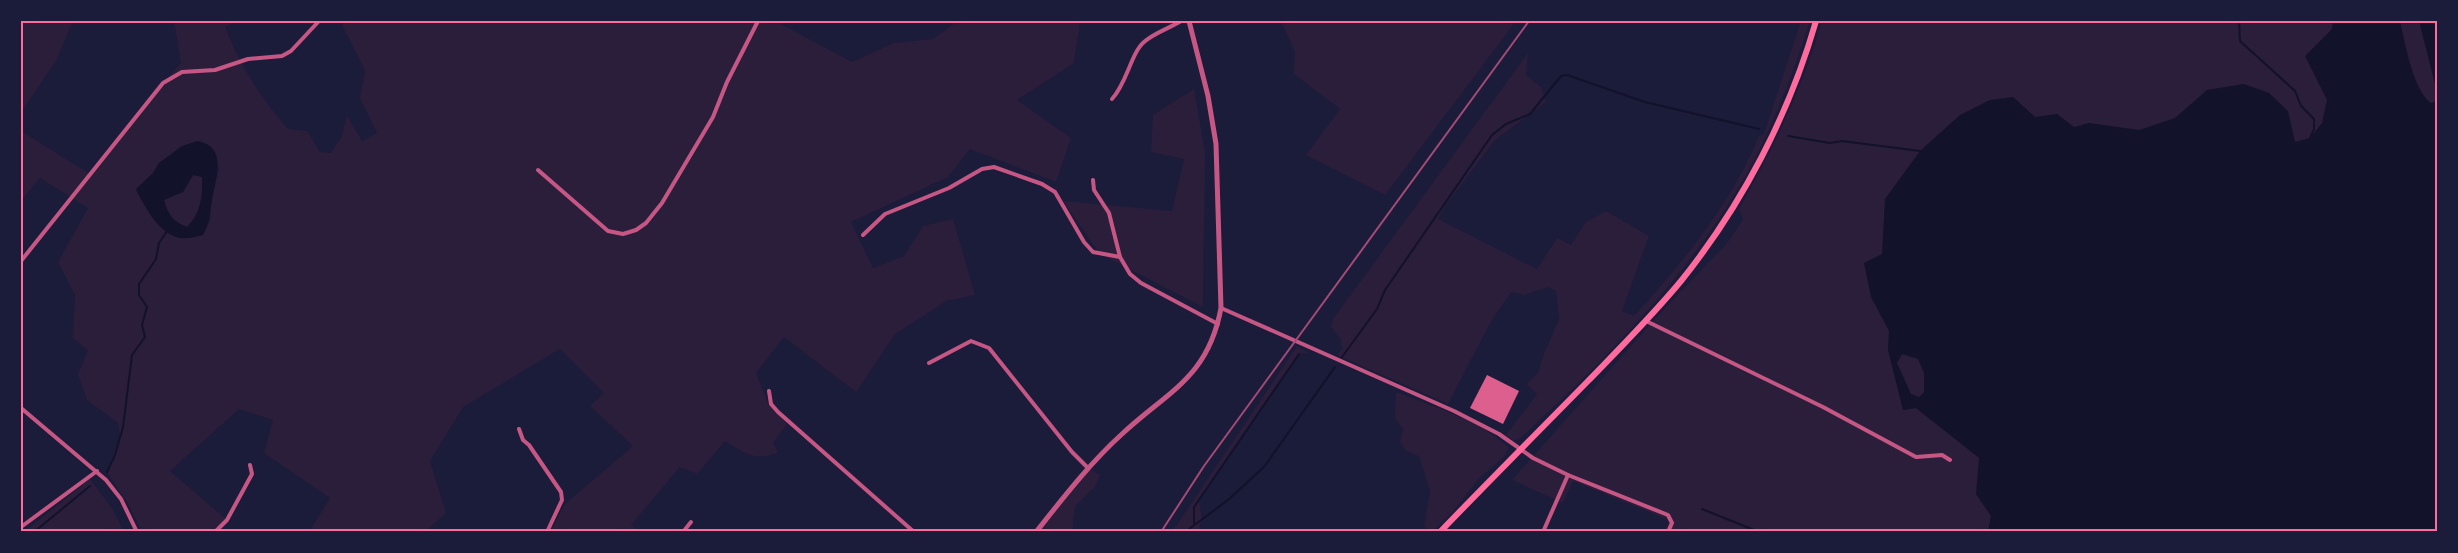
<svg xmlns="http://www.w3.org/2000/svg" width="2458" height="553" viewBox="0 0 2458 553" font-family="Cabin,sans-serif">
<rect width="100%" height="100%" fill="#1b1b3a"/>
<!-- green -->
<g fill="#2a1e3b" fill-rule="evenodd">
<polygon points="21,21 73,21 56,61 21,112"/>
<path d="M 174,21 L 237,21 L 225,27 C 241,68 260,96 288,129 L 307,131 L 320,152 L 331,153 L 341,138 L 347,116 L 362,141 L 377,133 L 360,98 L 365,70 L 342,25 L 345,21 L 780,21 L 779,23 L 852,62 L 894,43 L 933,39 L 958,21 L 1080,21 L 1074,63 L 1017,100 L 1071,138 L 1056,182 L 970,149 L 948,177 L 851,222 L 873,268 L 904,256 L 923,226 L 953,219 L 975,295 L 946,301 L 894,335 L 856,392 L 784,337 L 756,373 L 768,404 L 787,424 L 773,443 L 778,452 C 757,463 743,452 725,441 L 697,474 L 680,467 L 631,525 L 639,532 L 550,532 L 565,504 L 633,446 L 590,406 L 604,393 L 560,349 L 463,407 L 430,461 L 446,513 L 425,532 L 309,532 L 330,498 L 264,453 L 273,420 L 239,409 L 170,471 L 227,520 L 215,532 L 142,532 L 129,505 L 107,472 L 120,436 L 118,423 L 87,400 L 78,375 L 88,350 L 73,338 L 75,295 L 58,262 L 88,208 L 40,178 L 21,201 L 21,131 L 90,174 L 145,103 L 181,63 ZM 214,150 L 219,169 L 211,201 L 210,222 L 176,237 L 157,223 L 136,190 L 153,173 L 159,163 L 168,157 Z"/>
<polygon points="1281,21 1516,21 1385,195 1306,155 1340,109 1294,74 1295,52"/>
<path d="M 1801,21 L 1810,21 C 1791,80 1769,138 1736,192 C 1679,286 1600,365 1519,439 L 1513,441 L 1506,435 L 1537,394 L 1526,384 L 1538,373 L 1543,356 L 1559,319 L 1556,291 L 1548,287 L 1525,295 L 1511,292 L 1490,323 L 1448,404 L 1337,355 L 1342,349 L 1341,340 L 1331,327 L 1333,319 L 1528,53 L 1526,75 L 1541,87 L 1546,102 L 1495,140 L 1445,206 L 1438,219 L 1537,269 L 1557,238 L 1571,245 L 1586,222 L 1606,211 L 1649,236 L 1622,311 L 1634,316 C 1683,262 1731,204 1759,136 L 1764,134 Z"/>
<path d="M 1822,21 L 2437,21 L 2437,532 L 1664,532 L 1669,520 L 1573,481 L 1563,503 L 1512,480 L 1654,320 L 1728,242 L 1743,219 L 1739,209 C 1773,149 1803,88 1822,21 Z"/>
<polygon points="1194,89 1205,152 1203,307 1100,254 1063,201 1172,211 1184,159 1151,152 1153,115"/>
<path d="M 193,175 L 202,177 C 203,195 201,214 187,227 C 173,221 168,215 164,200 L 183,192 Z"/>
<polygon points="1297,346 1308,353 1299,354 1199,499 1202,519 1198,532 1172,532"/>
<path d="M 1396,392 C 1431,406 1483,421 1509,448 L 1503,458 L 1479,478 L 1452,513 L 1432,532 L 1424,527 L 1430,491 L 1419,456 L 1406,451 L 1400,442 L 1403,429 L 1395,418 Z"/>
<polygon points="1088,468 1100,475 1095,487 1075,506 1072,532 1036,532"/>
<polygon points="90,479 113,510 124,532 24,532"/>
</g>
<!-- water -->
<g fill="#12122b" fill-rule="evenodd">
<path d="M 2333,21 L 2400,21 C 2405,43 2413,90 2431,103 L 2437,101 L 2437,532 L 1988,532 L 1991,516 L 1976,494 L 1979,458 L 1916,408 L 1903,410 L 1888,350 L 1889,331 L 1871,297 L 1864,263 L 1882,254 L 1885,199 L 1920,151 L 1960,115 L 1990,100 L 2013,97 L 2035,117 L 2057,114 L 2074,127 L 2089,123 L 2139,130 L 2175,118 L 2207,90 L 2244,84 L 2269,93 L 2288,111 L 2295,142 L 2310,138 L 2322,123 L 2327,100 L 2305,56 L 2332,29 ZM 1902,354 L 1918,359 L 1924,373 L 1924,392 L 1919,397 L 1911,394 L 1897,363 Z"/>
<polygon points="2419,21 2433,21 2437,26 2437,92"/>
<path d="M 197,141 C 229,146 215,180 212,201 C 209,215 211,221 203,235 C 195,237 185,240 176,237 C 157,230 144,206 136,189 L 153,173 L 159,163 L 182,146 ZM 193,175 L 202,177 C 203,194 201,214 187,227 C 173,222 168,215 164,200 L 183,192 Z"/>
</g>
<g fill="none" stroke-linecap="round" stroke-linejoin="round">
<!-- stream -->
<g stroke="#12122b" stroke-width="2">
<polyline points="2239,21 2240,41 2295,91 2301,106 2314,119 2314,129 2310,138"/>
<polyline points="1788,136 1830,143 1842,141 1920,151"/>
<polyline points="1342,357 1377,309 1385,290 1492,135 1506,124 1530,114 1561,76 1567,75 1645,102 1759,129"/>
<polyline points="107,472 115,455 123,427 132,355 145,337 142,325 147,307 139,295 139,284 156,259 159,243 167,231"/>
<polyline points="1702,509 1759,532"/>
<polyline points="1194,523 1194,507 1299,354"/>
<polyline points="34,532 90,486"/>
<polyline points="1185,532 1228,500 1264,467 1335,367"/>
</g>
</g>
<!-- building -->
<polygon fill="#dd5f8e" points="1487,375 1519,391 1503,424 1470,408"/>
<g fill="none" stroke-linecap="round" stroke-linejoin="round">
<!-- minor -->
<g stroke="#c65784" stroke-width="4">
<path d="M 1112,99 C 1127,83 1131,53 1144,42 C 1154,33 1170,28 1181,21"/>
<polyline points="538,170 608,231 623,234 636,230 646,223 662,203 713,117 727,82 758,21"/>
<polyline points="1093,180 1094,190 1109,213 1120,257"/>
<polyline points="863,235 885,214 949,188 982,169 994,167 1042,184 1055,192 1084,242 1093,252 1120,257 1130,274 1141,283 1218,324"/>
<polyline points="21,261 163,83 182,72 215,70 248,59 282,56 291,51 319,21"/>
<polyline points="1221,308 1454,411 1499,434 1533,458 1568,475 1668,515 1672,523 1668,532"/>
<polyline points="1646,321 1823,407 1916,457 1942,455 1950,460"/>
<polyline points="929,363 971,341 989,348 1072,452 1088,468"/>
<polyline points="769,391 771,404 778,412 914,532"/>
<polyline points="21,408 106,480 121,499 137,532"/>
<polyline points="519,429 523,440 529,445 561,492 562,500 547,532"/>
<polyline points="21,527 97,471"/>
<polyline points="805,531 807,532"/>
<polyline points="215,532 227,520 252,474 250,465"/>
<polyline points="683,532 691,522"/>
<polyline points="1543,532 1568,475"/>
</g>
<!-- tertiary -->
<path stroke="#c65784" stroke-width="5" d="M 1036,532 C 1063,498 1090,463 1122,434 C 1168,391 1208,378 1221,308 L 1216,144 L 1208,96 L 1189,21"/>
<!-- trunk -->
<path stroke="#ff6b9d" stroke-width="6" d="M 1440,532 C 1489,481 1539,431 1588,381 C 1620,348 1652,316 1681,281 C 1742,205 1789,115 1816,21"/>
<!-- rail -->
<polyline stroke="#a44b75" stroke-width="2" points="1161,532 1204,466 1529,21"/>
</g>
<!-- border -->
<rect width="2458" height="553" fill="none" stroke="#1b1b3a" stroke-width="45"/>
<rect x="22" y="22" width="2414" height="508" fill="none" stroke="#ff6b9d" stroke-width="2"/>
</svg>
